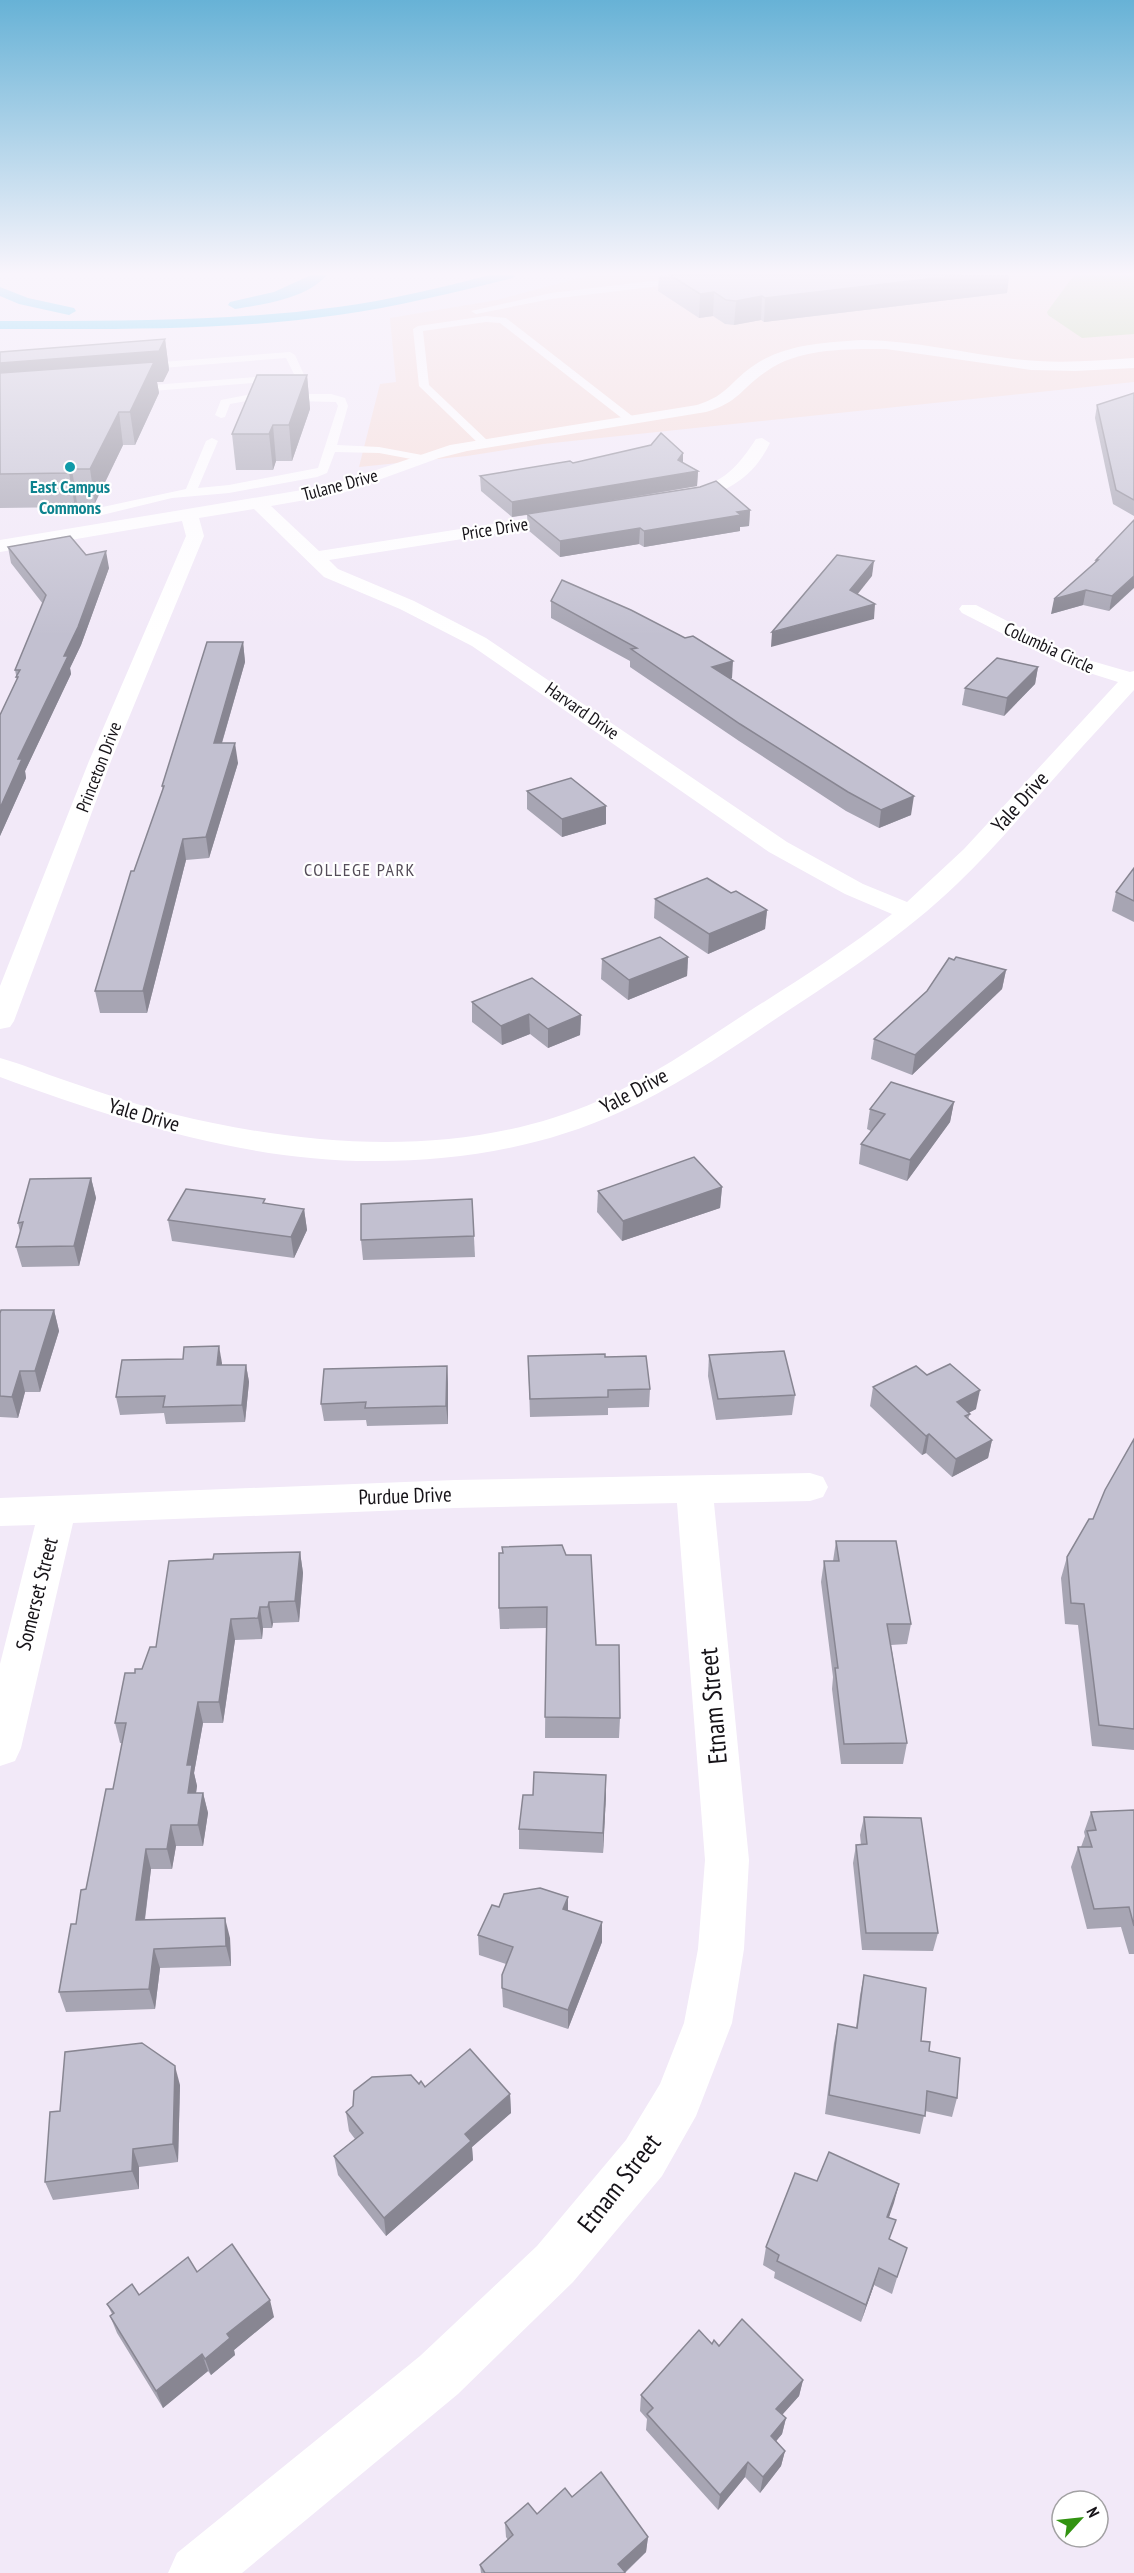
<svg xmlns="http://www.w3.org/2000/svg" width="1134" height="2573" viewBox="0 0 1134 2573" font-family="'PT Sans Narrow',sans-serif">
<rect width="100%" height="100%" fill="#f2e9f8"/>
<!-- education -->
<polygon fill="#f6dcd7" points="591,275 1134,275 1134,382 543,444 467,456 359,467 380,384 396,382 390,318 497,300"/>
<!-- green -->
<polygon fill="#bdd69e" points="1074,275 1134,275 1134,334 1082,338 1048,315 1047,312"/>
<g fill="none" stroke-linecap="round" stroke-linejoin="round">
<!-- lane -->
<g fill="#fff" fill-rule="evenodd">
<polygon points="701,275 731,275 727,278 551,299 476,314 471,311 551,293"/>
<polygon points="486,316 506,318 636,419 636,423 628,423 500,323 486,322 423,331 429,385 490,443 488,445 480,445 419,386 413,329 418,326"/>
<polygon points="290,352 295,355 305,377 304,379 127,393 122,390 127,387 294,374 286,358 137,370 132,367 137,364"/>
<polygon points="252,394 331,394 345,398 348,406 337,445 379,447 422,455 428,458 422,461 379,453 335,452 327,473 317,477 229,493 172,498 102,515 98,514 96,511 98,508 186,489 206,441 212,438 218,441 198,488 229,485 318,468 338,406 336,402 252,400 230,404 225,417 221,418 215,415 221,400"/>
</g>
<!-- street -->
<g fill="#fff" fill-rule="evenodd">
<path d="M 863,340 C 915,341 964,353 1014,359 C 1054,364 1094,361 1134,358 L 1134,368 L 1075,371 L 1031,370 L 886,349 C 848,349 799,348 767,371 C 741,388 740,402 706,412 L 467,451 L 439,458 L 340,494 L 271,506 L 319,551 L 570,512 L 576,513 L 579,517 L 576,521 L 570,522 L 329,560 L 338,569 L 414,601 L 486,638 L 787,842 L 863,884 L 907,902 L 964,849 L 1118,682 L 1064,665 L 962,613 L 959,609 L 962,605 L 976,605 L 1078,657 L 1130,672 L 1134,671 L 1134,690 C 1106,721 1078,751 1050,783 C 1020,817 990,853 957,884 C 905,934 844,974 783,1014 C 730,1049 678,1086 620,1112 C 544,1147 460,1161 377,1161 C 248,1162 120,1121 0,1077 L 0,1058 C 22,1064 43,1073 64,1080 C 113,1097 162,1113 213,1123 C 340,1149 477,1154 598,1101 C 651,1077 699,1044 748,1012 C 797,981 846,950 892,914 L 845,894 L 769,852 L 472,646 L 400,609 L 324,577 L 254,509 L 199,518 L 204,536 L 111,761 L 14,1021 L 10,1027 L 0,1029 L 0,986 L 89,761 L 186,536 L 182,521 L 0,552 L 0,540 L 332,485 L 450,445 L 697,405 C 729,395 731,380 756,364 C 786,344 828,342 863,340 Z"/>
<path d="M 762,438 L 770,443 C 755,474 732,490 698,499 C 689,502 680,505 671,503 L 668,499 L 671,495 C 717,484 729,480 756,439 Z"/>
<polygon points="810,1473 823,1477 828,1487 823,1497 810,1501 714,1503 749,1860 744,1949 732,2023 696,2116 662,2176 573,2282 458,2394 242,2573 168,2573 177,2553 420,2356 537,2246 626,2140 660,2084 684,2023 698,1949 705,1860 677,1503 455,1508 73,1523 21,1748 15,1761 0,1766 0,1664 35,1525 0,1526 0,1498 455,1480"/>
</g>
<!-- highway -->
<g fill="#46cbf5" fill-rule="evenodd">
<path d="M 311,275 L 327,275 C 306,299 264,304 235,309 L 228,305 L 230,302 L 274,292 Z"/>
<path d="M 490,275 L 515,275 L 513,278 C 455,292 397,307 338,315 C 226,331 113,329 0,329 L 0,321 C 113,321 226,322 338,307 C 389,300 440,288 490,275 Z"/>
<polygon points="0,287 28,298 74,308 76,311 69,315 19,304 0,296"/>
</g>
</g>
<!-- wall -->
<g fill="#a7a5b3">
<polygon points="659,275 1009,275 1007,293 764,322 761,320 734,325 725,324 713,316 699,318 658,291"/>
<polygon points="165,339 169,370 163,382 157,382 159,393 135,445 123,445 95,503 77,503 75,507 0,508 0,352"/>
<polygon points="307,375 310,409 292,461 276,461 273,470 236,470 232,434"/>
<polygon points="1134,393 1134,516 1113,504 1095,418 1097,405"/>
<polygon points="573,463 683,463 698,471 697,486 577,507 750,510 749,526 740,527 740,531 644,547 639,544 560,557 528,530 527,515 512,517 481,491 480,476"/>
<polygon points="1134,520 1109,611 1083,605 1051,614 1095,562 1096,560"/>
<polygon points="8,547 86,555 109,568 81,645 70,668 71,674 25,771 26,778 0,836 0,715 17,680 15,670 43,604 11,563"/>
<polygon points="551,601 732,678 730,679 911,815 879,828 846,811 739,741 630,667 630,661 551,618"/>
<polygon points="243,642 245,662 222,743 238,763 209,858 186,860 147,1013 100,1013 95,991 163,790 162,786"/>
<polygon points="1038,667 1035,684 1004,716 962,705 965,688"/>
<polygon points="527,791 606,824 562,837 527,809"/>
<polygon points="1134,868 1134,922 1112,911 1116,892"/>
<polygon points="731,893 767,910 765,929 708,954 654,918 655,899"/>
<polygon points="688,957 687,976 628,1000 601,979 602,959"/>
<polygon points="1006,970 1002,989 912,1075 871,1059 874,1039"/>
<polygon points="472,1002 581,1015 580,1035 548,1048 530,1034 502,1045 472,1022"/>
<polygon points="954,1102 950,1122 907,1181 859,1164 861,1144 871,1131 867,1129 870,1109"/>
<polygon points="91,1178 96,1198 79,1266 22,1267 16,1247 20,1232 18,1223"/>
<polygon points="722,1187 720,1208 622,1241 597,1212 598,1191"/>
<polygon points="472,1199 475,1257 363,1260 361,1240"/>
<polygon points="266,1204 304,1209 307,1230 294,1258 172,1241 168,1220"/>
<polygon points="54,1310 59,1331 40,1392 25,1392 18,1418 0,1417 0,1313"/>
<polygon points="709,1355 795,1395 792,1415 716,1420 708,1376"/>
<polygon points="528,1356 605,1357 650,1389 649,1407 608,1408 608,1415 530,1417"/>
<polygon points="222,1363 222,1365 246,1365 249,1382 245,1422 166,1424 164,1413 120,1415 116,1397"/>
<polygon points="447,1366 448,1384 448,1424 367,1426 366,1420 324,1421 321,1404"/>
<polygon points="927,1375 976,1409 968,1413 970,1414 968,1419 992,1440 988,1458 952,1477 926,1453 922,1455 870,1406 873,1387"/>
<polygon points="1134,1439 1134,1750 1092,1746 1078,1625 1065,1624 1061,1578 1067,1557 1093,1519"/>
<polygon points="836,1541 911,1624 907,1644 891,1645 907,1743 903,1764 841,1764 832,1689 833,1677 821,1582 824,1561 833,1561"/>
<polygon points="300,1552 303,1573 299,1622 273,1623 272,1628 263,1628 262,1639 235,1640 223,1723 203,1723 194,1773 197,1786 196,1793 203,1793 208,1813 203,1846 176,1846 172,1869 151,1869 145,1920 230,1938 231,1966 160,1968 155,2009 66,2012 59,1992 76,1924 86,1889 113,1789 122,1743 120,1743 115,1723 135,1673 142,1669 213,1559"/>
<polygon points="503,1553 596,1645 620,1718 619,1738 545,1738 546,1628 500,1629 499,1608"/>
<polygon points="606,1795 603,1853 519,1849 519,1829"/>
<polygon points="1134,1810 1134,1954 1129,1954 1121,1927 1087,1929 1071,1867 1078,1847 1081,1847 1085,1836 1084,1832 1091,1812"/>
<polygon points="864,1817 938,1933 933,1951 862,1950 853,1863 856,1845 861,1845 860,1835"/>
<polygon points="499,1907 568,1911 602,1922 602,1942 568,2029 503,2007 502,1988 506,1964 479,1955 478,1935"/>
<polygon points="864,1975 929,2051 957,2098 952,2117 925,2111 920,2134 825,2114 834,2043 838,2024 856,2028 860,1995"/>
<polygon points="419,2084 425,2087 510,2094 511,2113 472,2147 473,2160 386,2236 338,2175 334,2156 355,2139 349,2131 346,2112 353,2106"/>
<polygon points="180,2085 178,2162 139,2167 139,2189 53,2200 45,2182 60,2111"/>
<polygon points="817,2181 899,2184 889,2217 890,2240 901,2265 892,2294 874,2285 861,2322 774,2278 775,2272 763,2265 766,2247"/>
<polygon points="197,2272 274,2317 234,2350 235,2355 211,2375 208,2371 163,2408 117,2333 110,2316 112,2314 107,2304 139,2295"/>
<polygon points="712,2344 803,2380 799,2396 782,2415 786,2418 782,2434 776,2441 785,2451 781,2466 760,2493 745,2477 718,2510 646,2430 647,2419 640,2411 641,2395"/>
<polygon points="572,2497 648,2537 646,2552 625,2573 481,2573 480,2565 508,2540 506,2537 505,2523 537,2514"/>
</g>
<!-- shaded-wall -->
<g fill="#888692">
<polygon points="961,275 1009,275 1007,293 764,322 765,298"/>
<polygon points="714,292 713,316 699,318 700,294"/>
<polygon points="762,296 761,320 734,325 736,301"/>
<polygon points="165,339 169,370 163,382 157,382 159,393 135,445 130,412 0,395 0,363"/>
<polygon points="307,375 310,409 292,461 289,425"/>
<polygon points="119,412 123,445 95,503 90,469"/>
<polygon points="273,425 276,461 273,470 269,434"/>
<polygon points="683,453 683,468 698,471 697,486 512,517 512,502 678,460"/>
<polygon points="72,469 77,503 75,507 69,473"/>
<polygon points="750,510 749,526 740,527 740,531 644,547 644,531"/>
<polygon points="640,528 639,544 560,557 560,541"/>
<polygon points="106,551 109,568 81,645 70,668 71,674 25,771 26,778 0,836 0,808 18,759 64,656"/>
<polygon points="874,561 872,576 849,605 850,590"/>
<polygon points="1134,576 1134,588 1109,611 1112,596"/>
<polygon points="1086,590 1083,605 1051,614 1054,599"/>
<polygon points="875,604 874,619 771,647 772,632"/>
<polygon points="243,642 245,662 216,763 214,743"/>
<polygon points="733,661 732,678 711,684 712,667"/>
<polygon points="1038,667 1035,684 1004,716 1007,698"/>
<polygon points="235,743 238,763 209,858 206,837"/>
<polygon points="914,796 911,815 879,828 881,810"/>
<polygon points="606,806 606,824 562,837 562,819"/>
<polygon points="183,839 186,860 147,1013 143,991"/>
<polygon points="767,910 765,929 708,954 709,934"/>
<polygon points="688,957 687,976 628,1000 629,980"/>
<polygon points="1006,970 1002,989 912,1075 915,1055"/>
<polygon points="529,1014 530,1034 502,1045 501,1026"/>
<polygon points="581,1015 580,1035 548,1048 548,1029"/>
<polygon points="954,1102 950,1122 907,1181 910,1160"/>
<polygon points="91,1178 96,1198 79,1266 74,1246"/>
<polygon points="722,1187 720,1208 622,1241 623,1221"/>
<polygon points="304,1209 307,1230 294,1258 291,1237"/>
<polygon points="54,1310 59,1331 40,1392 35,1371"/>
<polygon points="219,1346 222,1363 220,1383 217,1365"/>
<polygon points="246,1365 249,1382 245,1422 242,1405"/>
<polygon points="447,1366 448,1384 448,1424 446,1406"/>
<polygon points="20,1371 25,1392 18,1418 12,1397"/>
<polygon points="980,1390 976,1409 953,1421 957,1402"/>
<polygon points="929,1434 926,1453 922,1455 926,1436"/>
<polygon points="992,1440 988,1458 952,1477 956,1459"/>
<polygon points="300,1552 303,1573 299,1622 295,1601"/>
<polygon points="269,1602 273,1623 272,1628 268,1607"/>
<polygon points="260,1607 263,1628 262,1639 258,1618"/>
<polygon points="231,1619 235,1640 223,1723 219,1702"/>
<polygon points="198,1702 203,1723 194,1773 197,1786 193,1813 188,1793 187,1765"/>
<polygon points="606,1775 606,1795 603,1853 603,1833"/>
<polygon points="203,1793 208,1813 203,1846 198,1825"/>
<polygon points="171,1825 176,1846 172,1869 167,1849"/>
<polygon points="146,1849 151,1869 142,1940 136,1920"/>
<polygon points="568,1897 568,1917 563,1909"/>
<polygon points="225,1918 230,1938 231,1966 226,1946"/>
<polygon points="602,1922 602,1942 568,2029 568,2010"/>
<polygon points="154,1949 160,1968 155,2009 149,1989"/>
<polygon points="175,2066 180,2085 178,2162 173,2144"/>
<polygon points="510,2094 511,2113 472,2147 473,2160 386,2236 384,2218 465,2134"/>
<polygon points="133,2149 139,2167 139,2189 132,2171"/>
<polygon points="899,2184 894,2203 883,2234 887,2217"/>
<polygon points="879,2268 874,2285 861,2322 866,2305"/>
<polygon points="270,2300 274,2317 234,2350 235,2355 211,2375 205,2359 227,2334"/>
<polygon points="202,2354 208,2371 163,2408 156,2391"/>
<polygon points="803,2380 799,2396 773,2425 776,2409"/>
<polygon points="786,2418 782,2434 768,2451 771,2436"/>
<polygon points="785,2451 781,2466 760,2493 763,2477"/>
<polygon points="748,2462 745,2477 718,2510 720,2495"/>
<polygon points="648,2537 646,2552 624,2573 618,2564"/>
</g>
<!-- building -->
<g fill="#c2c0d0" stroke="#888692" stroke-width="1.5">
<polygon points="670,275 961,275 765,298 762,296 736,301 726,300 714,292 700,294"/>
<polygon points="165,339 159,351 0,363 0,352"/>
<polygon points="154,362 130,412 119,412 90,469 72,469 69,473 0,474 0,373"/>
<polygon points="257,375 307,375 289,425 273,425 269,434 232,434"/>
<polygon points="1134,393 1134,500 1116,490 1097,405"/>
<polygon points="661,433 683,453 678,460 698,471 512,502 480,476 570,461 573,463 651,445"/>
<polygon points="716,481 750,510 737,512 741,515 644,531 640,528 560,541 527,514 700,487"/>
<polygon points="1134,520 1134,576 1112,596 1086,590 1054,599 1098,560 1096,560"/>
<polygon points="70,536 86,555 106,551 78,627 64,656 68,656 18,759 22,759 0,808 0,715 18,677 16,677 20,670 15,670 46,595 8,547"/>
<polygon points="837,555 874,561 850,590 875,604 772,632"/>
<polygon points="562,580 631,610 685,638 693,636 733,661 712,667 914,796 881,810 848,792 740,724 631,649 637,648 551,601"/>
<polygon points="207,642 243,642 214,743 235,743 206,837 183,839 143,991 95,991 131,871 134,871 164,786 162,786"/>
<polygon points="997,658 1038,667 1007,698 965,688"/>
<polygon points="571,778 606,806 562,819 527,791"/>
<polygon points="1134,868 1134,901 1116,892"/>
<polygon points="707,878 731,893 736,891 767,910 709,934 655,899"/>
<polygon points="660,937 688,957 629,980 602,959"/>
<polygon points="956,957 1006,970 915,1055 874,1039 927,991 949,958 954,960"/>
<polygon points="532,978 581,1015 548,1029 529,1014 501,1026 472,1002"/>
<polygon points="891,1082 954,1102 910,1160 861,1144 885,1114 870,1109"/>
<polygon points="694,1157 722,1187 623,1221 598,1191"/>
<polygon points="91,1178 74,1246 16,1247 23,1222 18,1223 30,1179"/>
<polygon points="186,1189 265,1199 263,1203 304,1209 291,1237 168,1220"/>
<polygon points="472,1199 474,1236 361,1240 361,1204"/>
<polygon points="1,1310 54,1310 35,1371 20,1371 12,1397 0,1396 0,1313"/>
<polygon points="219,1346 217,1365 246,1365 242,1405 163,1407 165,1396 116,1397 122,1360 183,1359 184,1347"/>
<polygon points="784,1351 795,1395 718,1399 709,1355"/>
<polygon points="605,1354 605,1357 646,1356 650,1389 608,1390 608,1397 530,1399 528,1356"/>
<polygon points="950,1364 980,1390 957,1402 970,1414 965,1416 992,1440 956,1459 929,1434 926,1436 873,1387 916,1366 927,1375"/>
<polygon points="447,1366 446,1406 365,1408 366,1402 321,1404 324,1369"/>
<polygon points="1134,1439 1134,1729 1099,1725 1084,1604 1071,1603 1067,1557 1089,1519 1093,1519 1105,1490"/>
<polygon points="836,1541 896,1541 911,1624 887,1624 907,1743 844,1744 835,1668 838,1668 824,1561 839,1561"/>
<polygon points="562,1545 566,1555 591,1555 596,1645 619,1645 620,1718 545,1717 547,1607 499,1608 499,1553 503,1553 502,1547"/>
<polygon points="300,1552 295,1601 269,1602 268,1607 260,1607 258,1618 231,1619 219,1702 198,1702 187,1765 192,1765 188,1793 203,1793 198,1825 171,1825 167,1849 146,1849 136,1920 225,1918 226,1946 154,1949 149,1989 59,1992 71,1924 76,1924 81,1890 86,1889 106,1789 113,1789 126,1723 115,1723 125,1673 135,1673 135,1669 142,1669 150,1647 156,1647 169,1561 213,1559 214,1554"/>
<polygon points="534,1772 606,1775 603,1833 519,1829 523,1795 533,1795"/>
<polygon points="1134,1810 1134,1926 1129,1907 1094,1909 1078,1847 1092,1847 1087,1831 1096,1830 1091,1812"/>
<polygon points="864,1817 921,1818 938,1933 866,1933 856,1845 867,1844"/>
<polygon points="540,1888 568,1897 563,1909 602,1922 568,2010 502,1988 502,1975 513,1947 478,1935 492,1905 499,1907 504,1894"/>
<polygon points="864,1975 926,1988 921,2041 930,2042 929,2051 960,2058 957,2098 927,2091 925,2116 829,2095 838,2024 857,2028"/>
<polygon points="142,2043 175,2066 173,2144 133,2149 132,2171 45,2182 50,2112 60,2111 65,2052"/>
<polygon points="470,2049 510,2094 465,2134 471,2141 384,2218 334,2156 363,2133 346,2112 353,2106 354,2091 372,2077 411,2075 419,2084 421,2081 425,2087"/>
<polygon points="829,2152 899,2184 887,2217 896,2220 889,2239 907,2248 897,2277 879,2268 866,2305 777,2261 779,2255 766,2247 795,2173 817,2181"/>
<polygon points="232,2244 270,2300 227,2334 230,2338 205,2359 202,2354 156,2391 110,2316 114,2313 107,2304 132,2284 139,2295 188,2257 197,2272"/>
<polygon points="742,2319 803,2380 776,2409 786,2418 771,2436 785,2451 763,2477 748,2462 720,2495 647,2414 653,2408 641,2395 699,2330 712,2344 714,2340 719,2346"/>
<polygon points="601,2472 648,2537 618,2564 625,2572 624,2573 485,2573 480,2565 513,2535 505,2523 528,2503 537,2514 565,2488 572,2497"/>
</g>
<!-- sky -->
<linearGradient id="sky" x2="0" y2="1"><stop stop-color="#67b2d6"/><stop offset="0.43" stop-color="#f9f5fc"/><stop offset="1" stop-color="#f9f5fc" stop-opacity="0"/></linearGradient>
<rect width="1134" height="636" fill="url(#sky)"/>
<!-- markers -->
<circle fill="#0f9aa8" stroke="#fff" stroke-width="2" cx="70" cy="467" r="6"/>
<g text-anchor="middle" stroke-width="4.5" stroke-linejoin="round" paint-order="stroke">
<!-- far-street labels -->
<g font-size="18" fill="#161318" stroke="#fff">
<text transform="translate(340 485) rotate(-15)" y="6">Tulane Drive</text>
<text transform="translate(495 529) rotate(-9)" y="6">Price Drive</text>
<text transform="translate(1049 648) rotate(25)" y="6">Columbia Circle</text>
<text transform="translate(582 711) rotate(35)" y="6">Harvard Drive</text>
<text transform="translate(99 767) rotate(-69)" y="6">Princeton Drive</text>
</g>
<!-- far-culture labels -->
<g font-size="18" font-weight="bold" fill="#0d838f" stroke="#fff">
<text x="70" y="493">East Campus<tspan x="70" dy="21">Commons</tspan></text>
</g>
<!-- far-neighbourhood labels -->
<g font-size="18" letter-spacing="1.5" fill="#554d59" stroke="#fff">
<text x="360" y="876">COLLEGE PARK</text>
</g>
<!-- street labels -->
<g font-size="21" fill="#161318" stroke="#fff">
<text transform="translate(1020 802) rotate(-48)" y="7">Yale Drive</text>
<text transform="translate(634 1091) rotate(-28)" y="7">Yale Drive</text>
<text transform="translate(144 1115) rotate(16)" y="7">Yale Drive</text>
<text transform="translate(405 1496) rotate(-2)" y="7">Purdue Drive</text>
<text transform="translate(37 1594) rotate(-76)" y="7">Somerset Street</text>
</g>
<!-- near-street labels -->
<g font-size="26" fill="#161318" stroke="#fff">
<text transform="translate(713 1706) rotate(-95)" y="9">Etnam Street</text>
<text transform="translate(619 2183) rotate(-52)" y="9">Etnam Street</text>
</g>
</g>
<!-- north arrow -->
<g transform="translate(1080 2519) rotate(63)"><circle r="28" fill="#ffffff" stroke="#a2a1a3" stroke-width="1.5"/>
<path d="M0-4.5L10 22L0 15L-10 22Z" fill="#329311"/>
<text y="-9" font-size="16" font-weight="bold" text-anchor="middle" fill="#161318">N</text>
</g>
</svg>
